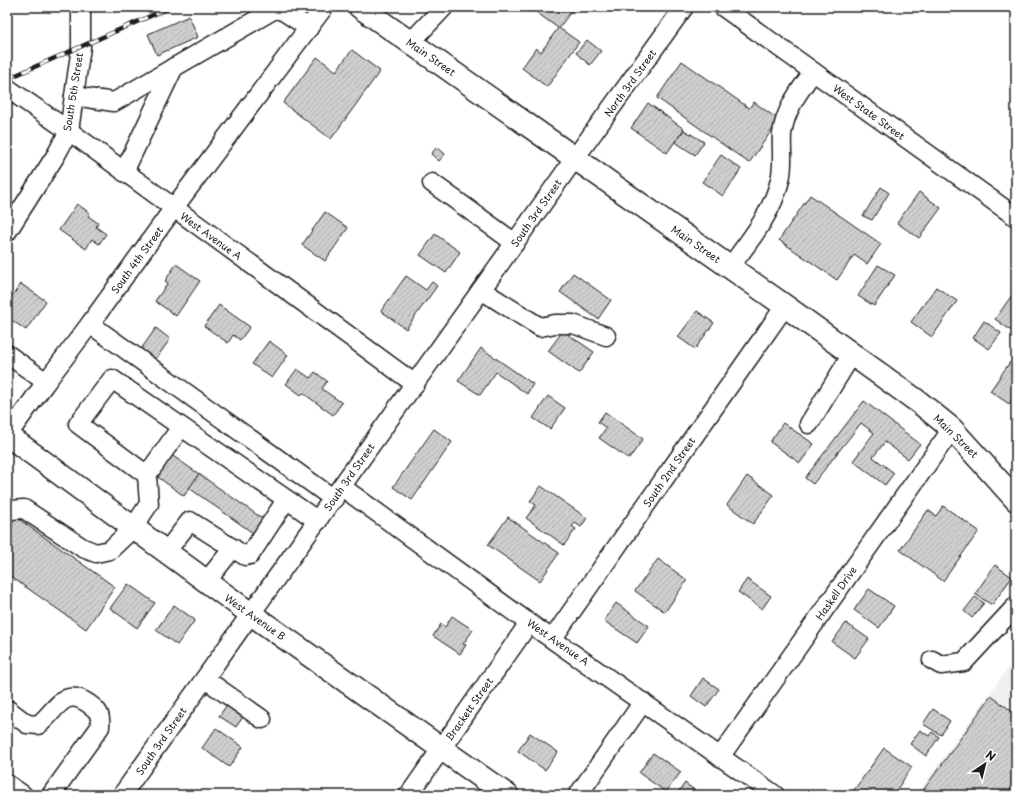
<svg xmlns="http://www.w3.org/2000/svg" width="1023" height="802" viewBox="0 0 1023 802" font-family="'Playpen Sans',sans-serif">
<defs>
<pattern id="building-hatch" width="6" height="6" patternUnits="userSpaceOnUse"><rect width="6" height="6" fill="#cecece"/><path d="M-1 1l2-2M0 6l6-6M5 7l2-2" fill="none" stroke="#b0b0b0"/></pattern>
</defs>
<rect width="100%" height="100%" fill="#fff"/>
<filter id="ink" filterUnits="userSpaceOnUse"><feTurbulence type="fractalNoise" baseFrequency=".025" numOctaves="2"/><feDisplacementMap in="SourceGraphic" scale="8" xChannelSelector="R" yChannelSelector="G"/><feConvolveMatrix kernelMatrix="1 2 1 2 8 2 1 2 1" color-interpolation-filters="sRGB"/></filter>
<g filter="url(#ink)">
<!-- built -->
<polygon fill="#f0f0f0" points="1016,657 1016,795 916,795"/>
<!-- building -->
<g fill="url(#building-hatch)" stroke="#1c1c1c">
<polygon points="539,7 568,7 572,10 559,28 579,42 547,87 522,68 536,48 541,52 558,28 536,12"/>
<polygon points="189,16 198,37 157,55 148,34"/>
<polygon points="587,40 601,51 590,65 576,53"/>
<polygon points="352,50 380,71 331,139 283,103 317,57 336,71"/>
<polygon points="682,61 749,108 754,102 779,120 749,163 657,98"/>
<polygon points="648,103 684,129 667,153 631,128"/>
<polygon points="684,130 704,142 695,155 675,142"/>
<polygon points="437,147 445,154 439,161 431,154"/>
<polygon points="721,155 741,169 723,196 702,182"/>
<polygon points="881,187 889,193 872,220 863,216"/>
<polygon points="919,192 941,208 919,238 897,223"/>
<polygon points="810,195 881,244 867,264 854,255 837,280 779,240"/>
<polygon points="77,204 90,213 88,216 98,223 96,227 106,234 99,244 92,239 86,249 59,230"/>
<polygon points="325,212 348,228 325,261 302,245"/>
<polygon points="435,234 460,252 446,273 420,255"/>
<polygon points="176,264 200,281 176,316 155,301 168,283 165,281"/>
<polygon points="878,265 895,275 874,306 858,296"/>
<polygon points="573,273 611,300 598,319 560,292"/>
<polygon points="406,276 426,290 432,282 437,286 406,329 381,311"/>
<polygon points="21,284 46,301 26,330 7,317 7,303"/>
<polygon points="936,287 957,301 932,337 911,322"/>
<polygon points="1015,291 1016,292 1016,334 995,319"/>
<polygon points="219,305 250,327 240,340 233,335 228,343 204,326"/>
<polygon points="697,311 714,323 695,349 678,337"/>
<polygon points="984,321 1001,333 989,349 973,338"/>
<polygon points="156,328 170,339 156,359 141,349"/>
<polygon points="563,331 594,352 579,373 548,351"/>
<polygon points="269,341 288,355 272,378 252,364"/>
<polygon points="481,348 533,384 527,394 496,372 480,395 458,381"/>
<polygon points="1010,362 1016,366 1016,393 1009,404 990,391"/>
<polygon points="297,369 310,378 315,372 327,381 322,389 342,403 333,415 303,393 301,395 286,384"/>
<polygon points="548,396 565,408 550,429 533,418"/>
<polygon points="864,401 920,444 908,459 885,442 873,457 894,473 885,485 853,461 874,433 861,423 813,484 805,478"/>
<polygon points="605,412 643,439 629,459 599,438 606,428 598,422"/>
<polygon points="783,423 814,444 800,463 770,442"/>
<polygon points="434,429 452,442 412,500 393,487"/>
<polygon points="170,454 199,474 184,496 155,475"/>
<polygon points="199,474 263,519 253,533 189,488"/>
<polygon points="747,476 774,495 753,524 727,505"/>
<polygon points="541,486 587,518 581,527 575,523 572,526 576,529 564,545 526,518 536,505 530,501"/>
<polygon points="943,506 979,531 943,581 900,550 928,510 936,516"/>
<polygon points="13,515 115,587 86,629 7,574 7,523"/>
<polygon points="508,517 559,553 540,581 488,545"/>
<polygon points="658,559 687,580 665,612 635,591"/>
<polygon points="995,565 1012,577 992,605 975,594"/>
<polygon points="747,579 771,596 762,609 738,592"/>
<polygon points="128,584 155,603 137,628 110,608"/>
<polygon points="869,589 894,606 879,628 854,610"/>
<polygon points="975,597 984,603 972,618 964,611"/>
<polygon points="616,603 649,626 637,643 604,621"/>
<polygon points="174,605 195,620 177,645 156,630"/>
<polygon points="452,616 473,630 463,644 466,645 460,654 433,636 441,624 445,627"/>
<polygon points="846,623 869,639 855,658 832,642"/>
<polygon points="703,678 719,689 706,707 691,696"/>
<polygon points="991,696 1016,714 1016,795 926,795 922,792"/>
<polygon points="229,702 245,714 236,727 219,716"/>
<polygon points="933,709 950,721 941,735 923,724"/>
<polygon points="216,728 243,747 229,767 202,748"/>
<polygon points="920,730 929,736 932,732 939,737 926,756 910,744"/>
<polygon points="530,733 558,752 545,770 518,751"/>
<polygon points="884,748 912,767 893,795 854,795 852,793"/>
<polygon points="653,753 681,772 666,792 639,773"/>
<polygon points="685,783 701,795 676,795"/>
</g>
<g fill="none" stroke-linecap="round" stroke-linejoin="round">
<defs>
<g id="minor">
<polyline points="723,7 1016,217"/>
<polyline points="410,43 444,7"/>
<polyline points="7,88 69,131 415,384"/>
<polyline points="74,96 114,102 275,9 283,11 309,28"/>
<polyline points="124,172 174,67"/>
<polyline points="432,183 515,243"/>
<polyline points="7,232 56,155 69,131 81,47 81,7"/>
<path d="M 730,267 C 750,240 772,214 780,180 C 784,165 781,149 782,134 C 785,110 799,91 813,72"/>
<polyline points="481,290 540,327 555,324 573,324 606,336"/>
<polyline points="90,324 334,499"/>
<polyline points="7,354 46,382"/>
<polyline points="809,424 852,354"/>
<polyline points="7,436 46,382 90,324 173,209 324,7"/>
<polyline points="147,475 181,427"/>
<polyline points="342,487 529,623 775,795"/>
<polyline points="7,513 10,510 24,509 83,548 96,553 110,550 133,528 149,504 147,475 78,424 112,379 318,521"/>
<polyline points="166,552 190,521 245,556 250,555 286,500"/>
<polyline points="206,582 233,548"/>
<polyline points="553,638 785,306"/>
<polyline points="932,660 941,665 964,662 1016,606"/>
<polyline points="205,679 262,719"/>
<path d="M 7,709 L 27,724 L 38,725 C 56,712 63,685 89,704 C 99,711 101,715 100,727 L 51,795"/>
<polyline points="720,757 952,429"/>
<polyline points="7,784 23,795"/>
<polyline points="122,795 575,158 684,7"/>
<polyline points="409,795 529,623"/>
<polyline points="578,795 643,702"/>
</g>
<g id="major">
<polyline points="360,7 785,306 920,403 952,429 1016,500"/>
<polyline points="7,435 251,614 507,795"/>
</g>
</defs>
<!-- minor casing -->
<use href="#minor" stroke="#1c1c1c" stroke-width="21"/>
<!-- major casing -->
<use href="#major" stroke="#1c1c1c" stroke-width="25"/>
<!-- minor -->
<use href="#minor" stroke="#fff" stroke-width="18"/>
<!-- major -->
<use href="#major" stroke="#fff" stroke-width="22"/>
<defs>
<polyline id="rail" points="7,79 171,7"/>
</defs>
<!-- rail casing -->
<use href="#rail" stroke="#1c1c1c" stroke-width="4.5"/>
<!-- rail -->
<use href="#rail" stroke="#fff" stroke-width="3" stroke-dasharray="9" stroke-linecap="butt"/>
</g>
</g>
<g text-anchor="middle" stroke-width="3.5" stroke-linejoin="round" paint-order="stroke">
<!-- street labels -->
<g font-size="10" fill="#1c1c1c" stroke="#fff">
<text transform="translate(431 57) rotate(35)" y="4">Main Street</text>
<text transform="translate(630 83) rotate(-54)" y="4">North 3rd Street</text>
<text transform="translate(73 92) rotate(-81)" y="4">South 5th Street</text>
<text transform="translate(869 112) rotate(36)" y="4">West State Street</text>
<text transform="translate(536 213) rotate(-55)" y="4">South 3rd Street</text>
<text transform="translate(211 236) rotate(36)" y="4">West Avenue A</text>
<text transform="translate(696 244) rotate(35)" y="4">Main Street</text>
<text transform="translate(137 260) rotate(-54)" y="4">South 4th Street</text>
<text transform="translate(956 436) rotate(44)" y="4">Main Street</text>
<text transform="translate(669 472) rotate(-55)" y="4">South 2nd Street</text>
<text transform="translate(349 477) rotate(-55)" y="4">South 3rd Street</text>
<text transform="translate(836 593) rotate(-55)" y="4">Haskell Drive</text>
<text transform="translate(255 617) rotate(35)" y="4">West Avenue B</text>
<text transform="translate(558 642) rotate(35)" y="4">West Avenue A</text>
<text transform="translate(469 709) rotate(-55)" y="4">Brackett Street</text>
<text transform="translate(161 741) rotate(-55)" y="4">South 3rd Street</text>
</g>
</g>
<!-- margin -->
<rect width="1023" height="802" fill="none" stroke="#fff" stroke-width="24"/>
<rect x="12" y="12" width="999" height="778" fill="none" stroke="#1c1c1c" stroke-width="1.5" filter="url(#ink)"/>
<!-- north arrow -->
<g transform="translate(985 764) rotate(35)" stroke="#ffffff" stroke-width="3" paint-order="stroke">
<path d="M0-3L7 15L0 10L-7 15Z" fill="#1c1c1c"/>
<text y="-6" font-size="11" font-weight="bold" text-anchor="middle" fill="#1c1c1c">N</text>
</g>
</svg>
